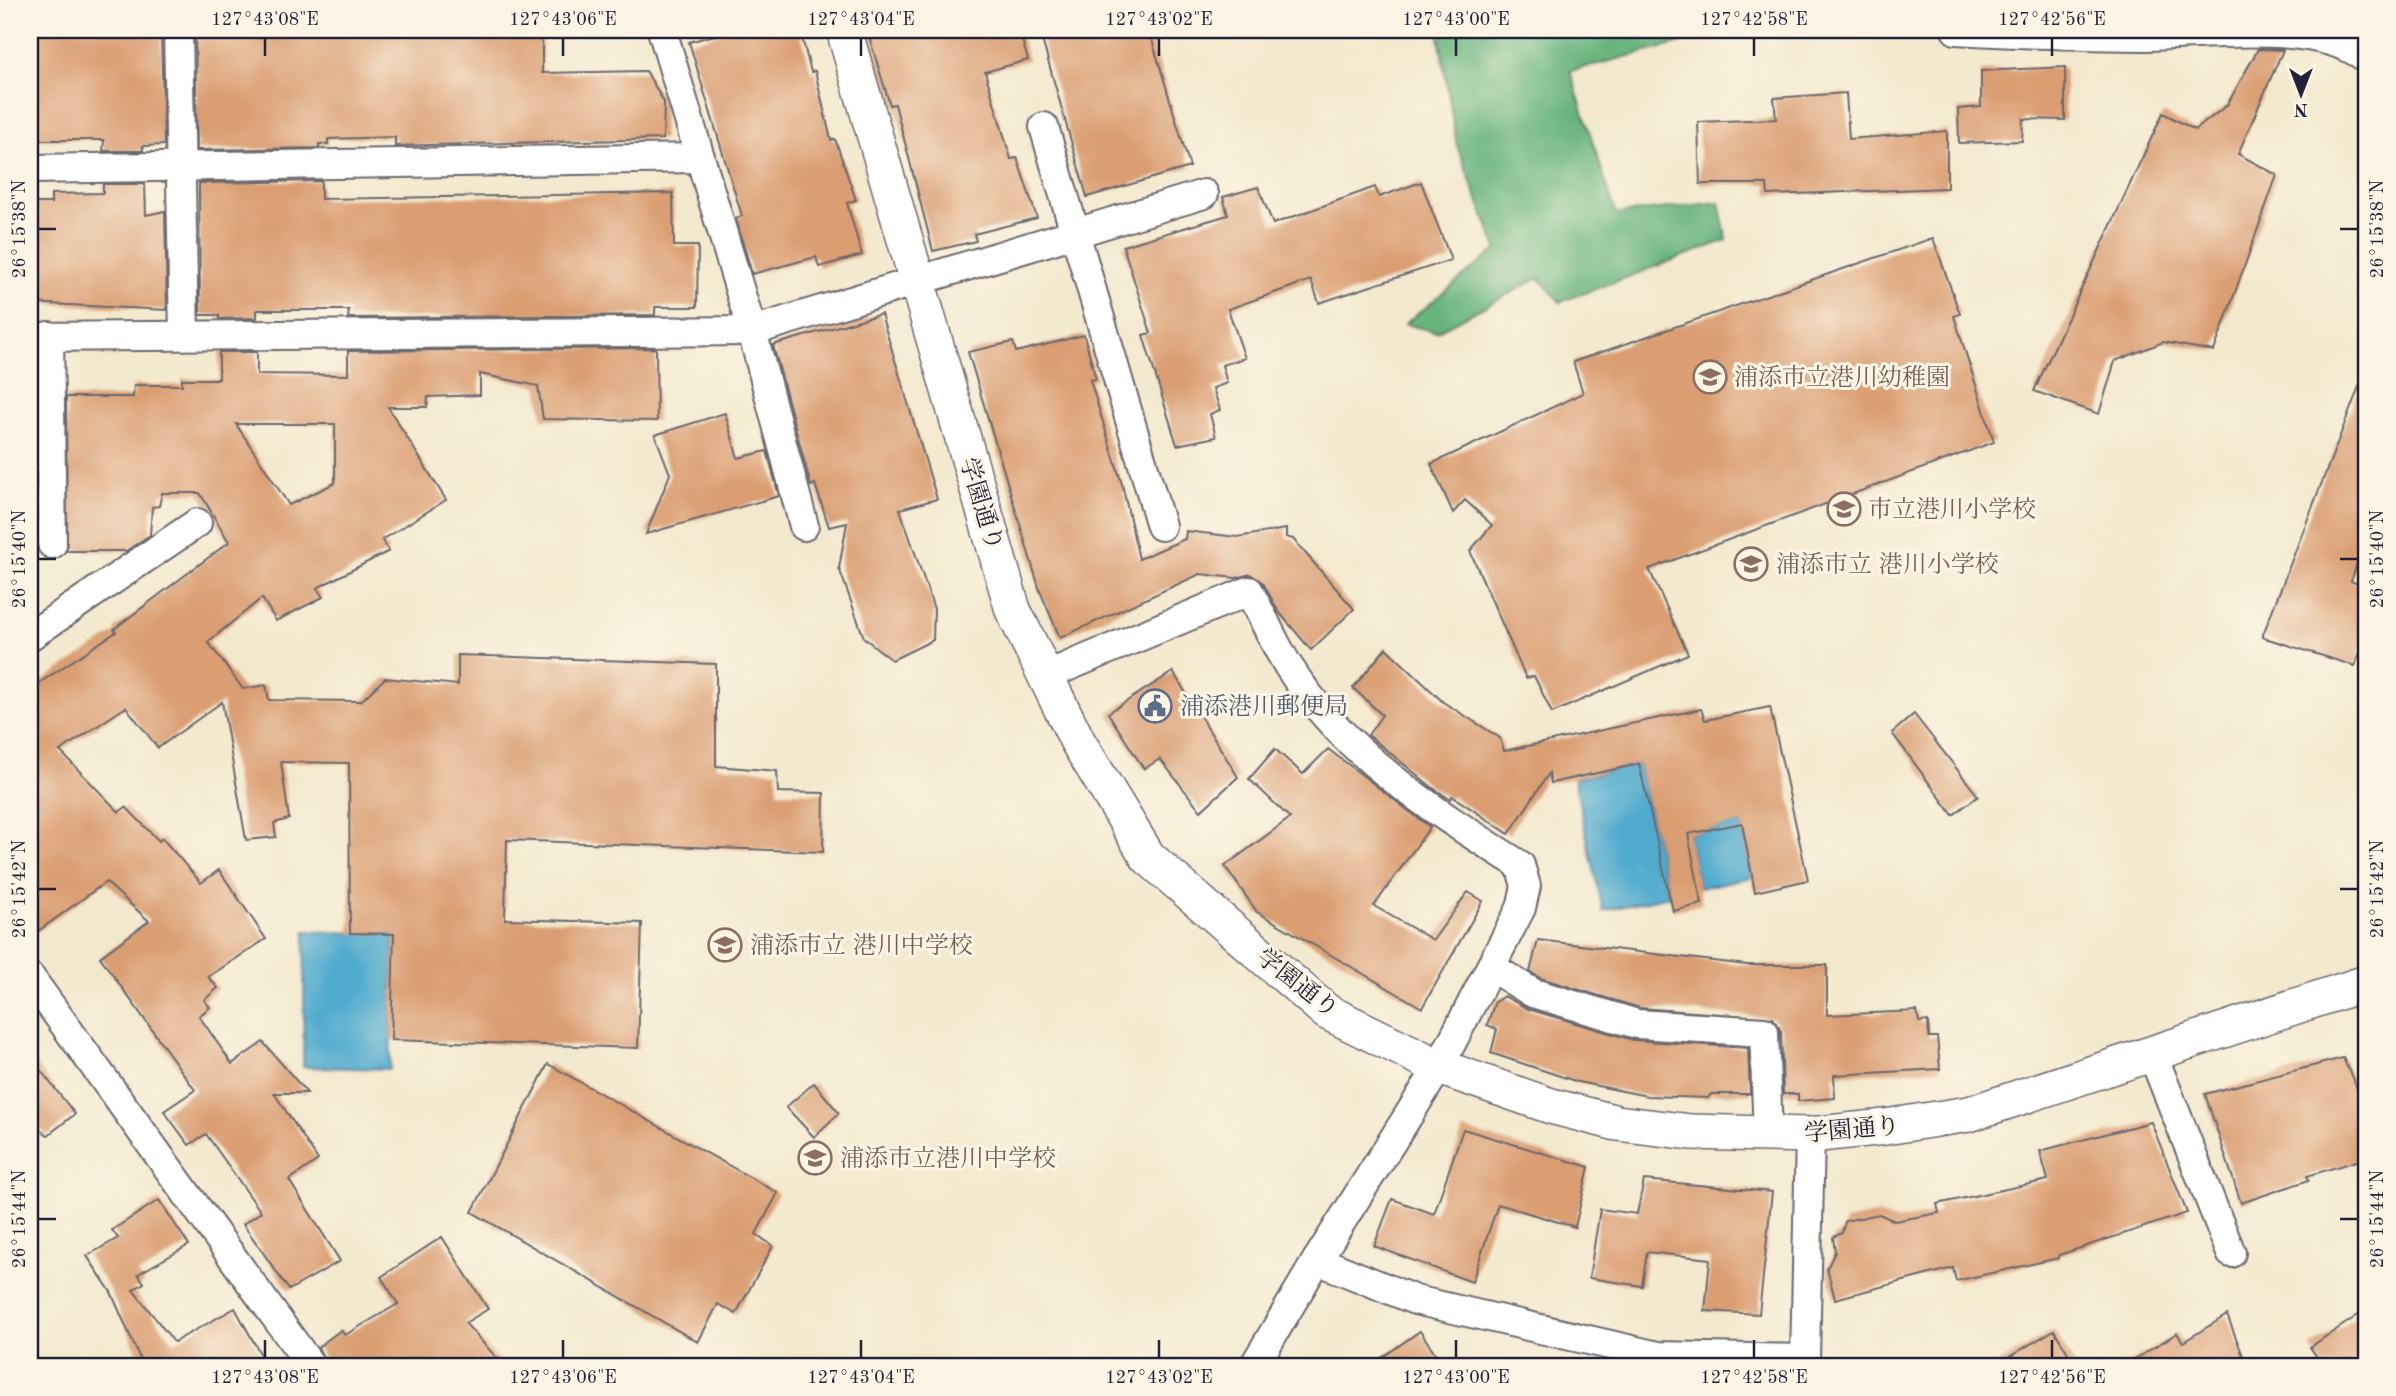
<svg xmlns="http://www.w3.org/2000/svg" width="2396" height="1396" viewBox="0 0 2396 1396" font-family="'Old Standard TT','Noto Serif JP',serif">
<rect width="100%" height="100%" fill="#fcf5e5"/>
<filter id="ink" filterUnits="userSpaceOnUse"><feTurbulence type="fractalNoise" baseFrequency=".0143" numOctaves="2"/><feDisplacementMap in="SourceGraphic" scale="14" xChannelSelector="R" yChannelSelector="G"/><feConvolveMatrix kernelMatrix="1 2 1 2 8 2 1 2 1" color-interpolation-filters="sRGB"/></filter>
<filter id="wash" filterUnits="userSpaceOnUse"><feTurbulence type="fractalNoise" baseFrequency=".00686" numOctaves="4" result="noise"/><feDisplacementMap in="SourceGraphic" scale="28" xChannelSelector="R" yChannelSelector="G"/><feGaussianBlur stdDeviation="1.57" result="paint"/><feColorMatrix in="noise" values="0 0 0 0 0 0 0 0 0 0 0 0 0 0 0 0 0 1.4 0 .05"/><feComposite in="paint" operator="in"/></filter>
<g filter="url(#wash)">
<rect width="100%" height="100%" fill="#f3e9ce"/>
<!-- forest -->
<polygon fill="#68b47d" stroke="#456b5c" stroke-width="2" points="1438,30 1685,30 1682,43 1570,71 1616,214 1719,202 1727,240 1560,302 1539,278 1436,332 1405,324 1497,249 1457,146"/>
<!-- water -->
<g fill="#50aace" stroke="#396684" stroke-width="2">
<polygon points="1639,764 1669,896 1603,911 1574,779"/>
<polygon points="1742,823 1752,877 1699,888 1688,834"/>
<polygon points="305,931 394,934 390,1069 303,1067"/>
</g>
<g id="blocks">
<!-- building -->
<g fill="#da9e72" fill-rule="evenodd">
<polygon points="30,30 161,30 164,145 143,146 143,151 103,151 104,140 30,140"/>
<polygon points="195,30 542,30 542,73 646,71 664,102 663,139 395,146 395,137 328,139 328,144 319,144 319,148 197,150"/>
<polygon points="733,30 800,30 811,72 815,71 831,140 835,139 856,200 847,203 862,255 819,267 816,257 752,274 736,219 742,216 689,42"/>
<polygon points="867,30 1019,30 1028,60 985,72 1011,159 1017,158 1037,218 974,234 976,241 933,251 895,104 890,105"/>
<polygon points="1064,30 1149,30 1190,167 1087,197 1041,36"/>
<polygon points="2258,49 2283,50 2238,154 2277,175 2214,351 2163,342 2115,361 2099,414 2034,391 2163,113 2195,130 2227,105"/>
<polygon points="2065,67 2065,120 2023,119 2022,141 1959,143 1958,109 1981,107 1981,71"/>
<polygon points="1846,93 1849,139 1947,131 1947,188 1768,195 1767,184 1700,184 1698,122 1776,119 1774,98"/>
<polygon points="321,181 321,199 673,193 674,246 698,246 697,307 655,307 655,315 348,318 349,310 257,310 257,318 219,319 219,315 200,315 199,183"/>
<polygon points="1421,182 1451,260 1319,303 1311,280 1228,309 1245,358 1222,365 1227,383 1213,388 1220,410 1210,414 1216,437 1177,445 1143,335 1151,333 1123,246 1228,215 1223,197 1258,187 1273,224 1375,187 1379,197"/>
<polygon points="103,184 145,184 146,215 165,211 167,310 30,303 30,203 51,203 51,194 103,193"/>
<polygon points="1933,238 1960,314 1954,316 1994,442 1649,569 1688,654 1552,713 1534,676 1526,678 1470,551 1492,525 1465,500 1453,513 1431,464 1583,393 1573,362"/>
<polygon points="881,314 937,499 900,509 934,609 933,640 892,660 864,638 839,568 847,523 829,527 815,484 811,486 773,345"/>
<polygon points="1084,335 1096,379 1090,380 1122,484 1139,559 1185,539 1186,531 1237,537 1286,529 1286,537 1293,539 1354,609 1311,650 1278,611 1263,583 1250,574 1236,578 1200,574 1060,638 1040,591 968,352 1013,342 1016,352"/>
<path d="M 656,348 L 657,421 L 543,419 L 538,386 L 480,374 L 480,395 L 428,397 L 427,407 L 388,407 L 446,500 L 382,540 L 389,551 L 317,588 L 323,597 L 276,621 L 262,598 L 208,642 L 243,689 L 266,685 L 269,700 L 361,701 L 385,678 L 458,685 L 458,655 L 716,664 L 716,766 L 777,771 L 778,792 L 824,793 L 823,852 L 507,840 L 505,919 L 642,923 L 638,1048 L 391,1040 L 394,934 L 350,933 L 349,763 L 281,762 L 289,819 L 274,823 L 276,837 L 246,840 L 222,702 L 158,748 L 126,707 L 60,751 L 119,812 L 126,807 L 159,841 L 162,838 L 201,883 L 219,870 L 266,939 L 208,977 L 218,988 L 204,1000 L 210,1007 L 199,1016 L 232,1064 L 263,1042 L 307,1093 L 274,1093 L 318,1160 L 289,1180 L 340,1261 L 289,1290 L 243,1224 L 261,1212 L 206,1134 L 189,1145 L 164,1111 L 195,1090 L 100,957 L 149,921 L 106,882 L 30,937 L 30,689 L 116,632 L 114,629 L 229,542 L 200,493 L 162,493 L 159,506 L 152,507 L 150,535 L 126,551 L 67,551 L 66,397 L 133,397 L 134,385 L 182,385 L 182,379 L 219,379 L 219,352 L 257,352 L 257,374 L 348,375 L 348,351 ZM 236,424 L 335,424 L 335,483 L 289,505 Z"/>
<polygon points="2364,374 2366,538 2351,581 2366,588 2366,635 2355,666 2262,637"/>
<polygon points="725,413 738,458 767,451 779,496 646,534 670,474 655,435"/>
<polygon points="1386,648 1443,702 1500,738 1504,751 1701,709 1705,720 1770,707 1808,880 1755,892 1742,823 1688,834 1702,904 1673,911 1639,764 1551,783 1549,773 1509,834 1452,796 1450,799 1433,788 1368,735 1382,715 1353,688"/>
<polygon points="1173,672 1238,777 1201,811 1160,759 1144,769 1108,713"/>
<polygon points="1914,714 1978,796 1953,815 1892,733"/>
<polygon points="1275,749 1303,774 1328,749 1430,827 1374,906 1433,940 1468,892 1483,901 1422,1008 1257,912 1225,866 1290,818 1249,779"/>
<polygon points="1538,940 1747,965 1827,965 1827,1015 1917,1011 1919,1022 1928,1021 1929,1037 1937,1037 1940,1069 1834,1075 1835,1098 1798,1101 1798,1094 1783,1094 1781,1031 1773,1018 1640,1008 1540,978 1530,972"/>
<polygon points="1504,996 1528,1009 1633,1040 1748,1048 1750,1094 1711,1094 1708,1098 1647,1096 1578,1082 1491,1053 1497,1029 1487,1025 1495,1002"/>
<polygon points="30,1057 75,1114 48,1135 30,1124"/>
<polygon points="2343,1058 2366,1108 2366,1158 2307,1176 2309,1180 2241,1203 2205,1094"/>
<polygon points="548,1064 778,1193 756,1234 773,1246 736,1314 718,1304 698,1342 472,1212"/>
<polygon points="814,1083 839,1113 814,1137 786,1107"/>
<polygon points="2151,1122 2187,1213 2059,1255 2059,1258 1956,1281 1953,1268 1835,1299 1827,1268 1835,1252 1833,1237 1842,1233 1845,1221 1879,1214 1895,1221 1939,1213 1937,1204 2048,1180 2040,1151"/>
<polygon points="1463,1129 1589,1167 1575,1227 1498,1204 1472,1282 1374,1246 1392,1199 1434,1214"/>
<polygon points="1644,1180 1772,1192 1759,1314 1705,1311 1710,1259 1647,1252 1642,1286 1589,1278 1600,1209 1637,1214"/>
<polygon points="159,1200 189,1245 138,1274 144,1283 133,1290 174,1342 235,1308 267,1366 132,1366 141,1361 111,1292 87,1256 118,1238 112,1230"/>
<polygon points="442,1237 488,1309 465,1323 504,1366 327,1366 318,1347 341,1330 345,1335 398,1304 381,1277"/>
<polygon points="2366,1310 2366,1366 2323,1366 2310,1347"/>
<polygon points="2227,1315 2247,1366 2124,1366 2177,1333 2183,1342"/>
<polygon points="2054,1330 2076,1366 1994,1366"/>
<polygon points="1420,1331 1444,1366 1370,1366"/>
</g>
</g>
</g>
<g filter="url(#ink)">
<use href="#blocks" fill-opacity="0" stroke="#6b686e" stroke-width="2"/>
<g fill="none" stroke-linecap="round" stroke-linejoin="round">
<defs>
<g id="minor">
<polyline points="178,30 184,335"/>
<polyline points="662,30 752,331 804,526"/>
<path d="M 1956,30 C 2018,34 2080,35 2142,36 C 2206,36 2315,19 2366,58"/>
<polyline points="1044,127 1161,526"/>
<polyline points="30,169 700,158"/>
<polyline points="49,336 52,544"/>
<polyline points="30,337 752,331 1204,194"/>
<polyline points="30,636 197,523"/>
<path d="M 1045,676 L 1249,591 C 1263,616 1274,644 1289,667 C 1344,755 1434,811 1520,865 L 1526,886 L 1521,908 L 1439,1067 L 1317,1260 L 1254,1366"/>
<polyline points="1491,967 1533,993 1637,1024 1764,1032 1768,1135"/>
<polyline points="30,977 311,1366"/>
<polyline points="2152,1053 2231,1253"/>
<polyline points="1317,1260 1415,1300 1658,1356 1805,1359 1810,1135"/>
</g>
<polyline id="tertiary" points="844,30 1013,610 1078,742 1148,857 1327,1012 1439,1067 1551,1106 1617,1123 1691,1132 1810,1135 1885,1127 1969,1114 2366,983"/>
</defs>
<!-- minor casing -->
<use href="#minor" stroke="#6b686e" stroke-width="32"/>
<!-- tertiary casing -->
<use href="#tertiary" stroke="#6b686e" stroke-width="38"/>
<!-- minor -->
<use href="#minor" stroke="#fff" stroke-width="28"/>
<!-- tertiary -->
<use href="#tertiary" stroke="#fff" stroke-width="35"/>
</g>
</g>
<!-- ticks -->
<path fill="none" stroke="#22223b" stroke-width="2.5" d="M 265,38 L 265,56M 563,38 L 563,56M 861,38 L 861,56M 1159,38 L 1159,56M 1456,38 L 1456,56M 1754,38 L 1754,56M 2052,38 L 2052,56M 38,229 L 56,229M 2340,229 L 2358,229M 38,559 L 56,559M 2340,559 L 2358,559M 38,889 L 56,889M 2340,889 L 2358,889M 38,1219 L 56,1219M 2340,1219 L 2358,1219M 265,1340 L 265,1358M 563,1340 L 563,1358M 861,1340 L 861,1358M 1159,1340 L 1159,1358M 1456,1340 L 1456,1358M 1754,1340 L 1754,1358M 2052,1340 L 2052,1358"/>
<!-- icons -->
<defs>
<symbol id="school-ring" viewBox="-11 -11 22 22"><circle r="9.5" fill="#fcf5e5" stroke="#8d6e63" stroke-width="1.5"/><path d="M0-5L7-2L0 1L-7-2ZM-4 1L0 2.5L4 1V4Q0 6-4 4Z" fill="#8d6e63"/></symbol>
<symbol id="civic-ring" viewBox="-11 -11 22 22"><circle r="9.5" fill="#fcf5e5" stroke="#5c6f8a" stroke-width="1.5"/><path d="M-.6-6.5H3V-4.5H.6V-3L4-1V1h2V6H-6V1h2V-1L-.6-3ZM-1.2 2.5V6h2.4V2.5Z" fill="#5c6f8a"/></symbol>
</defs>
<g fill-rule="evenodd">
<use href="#school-ring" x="1691" y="358" width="38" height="38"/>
<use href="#school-ring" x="1825" y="490" width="38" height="38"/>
<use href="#school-ring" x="1732" y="545" width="38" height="38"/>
<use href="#civic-ring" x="1136" y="687" width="38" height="38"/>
<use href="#school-ring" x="706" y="926" width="38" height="38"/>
<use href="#school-ring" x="796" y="1139" width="38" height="38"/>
</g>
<g text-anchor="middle" stroke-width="6" stroke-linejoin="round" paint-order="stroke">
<!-- education labels -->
<g font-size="24" fill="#785e54" stroke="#fcf5e5" text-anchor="start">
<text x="1734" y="385">浦添市立港川幼稚園</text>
<text x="1868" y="517">市立港川小学校</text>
<text x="1776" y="572">浦添市立 港川小学校</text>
<text x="750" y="953">浦添市立 港川中学校</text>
<text x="840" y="1166">浦添市立港川中学校</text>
</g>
<!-- street labels -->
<g font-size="24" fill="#22223b" stroke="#fcf5e5">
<text transform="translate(982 504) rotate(73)" y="8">学園通り</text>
<text transform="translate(1298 983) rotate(38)" y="8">学園通り</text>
<text transform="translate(1852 1129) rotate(-5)" y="8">学園通り</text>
</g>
<!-- service labels -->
<g font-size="24" fill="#4e5e75" stroke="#fcf5e5" text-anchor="start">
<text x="1180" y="714">浦添港川郵便局</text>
</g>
</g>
<!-- margin -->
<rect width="2396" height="1396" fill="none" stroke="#fcf5e5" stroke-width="77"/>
<!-- north arrow -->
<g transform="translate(2301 94) rotate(180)" stroke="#fcf5e5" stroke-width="5" paint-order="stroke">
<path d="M0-5L12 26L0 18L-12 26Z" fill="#22223b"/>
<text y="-10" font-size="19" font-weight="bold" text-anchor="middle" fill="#22223b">N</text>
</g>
<rect x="38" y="38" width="2320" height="1320" fill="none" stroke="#22223b" stroke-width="2.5"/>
<g font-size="18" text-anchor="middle" fill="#22223b">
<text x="265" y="25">127°43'08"E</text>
<text x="563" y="25">127°43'06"E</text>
<text x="861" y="25">127°43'04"E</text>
<text x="1159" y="25">127°43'02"E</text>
<text x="1456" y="25">127°43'00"E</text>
<text x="1754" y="25">127°42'58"E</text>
<text x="2052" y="25">127°42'56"E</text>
<text transform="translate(2377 229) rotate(-90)" y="6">26°15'38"N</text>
<text transform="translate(19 229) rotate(-90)" y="6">26°15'38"N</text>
<text transform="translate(2377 559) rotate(-90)" y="6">26°15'40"N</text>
<text transform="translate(19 559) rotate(-90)" y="6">26°15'40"N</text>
<text transform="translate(2377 889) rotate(-90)" y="6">26°15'42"N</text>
<text transform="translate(19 889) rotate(-90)" y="6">26°15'42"N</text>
<text transform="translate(2377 1219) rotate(-90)" y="6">26°15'44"N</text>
<text transform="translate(19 1219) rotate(-90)" y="6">26°15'44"N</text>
<text x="265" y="1383">127°43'08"E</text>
<text x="563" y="1383">127°43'06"E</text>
<text x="861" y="1383">127°43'04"E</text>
<text x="1159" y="1383">127°43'02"E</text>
<text x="1456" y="1383">127°43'00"E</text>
<text x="1754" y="1383">127°42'58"E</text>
<text x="2052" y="1383">127°42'56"E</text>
</g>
</svg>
